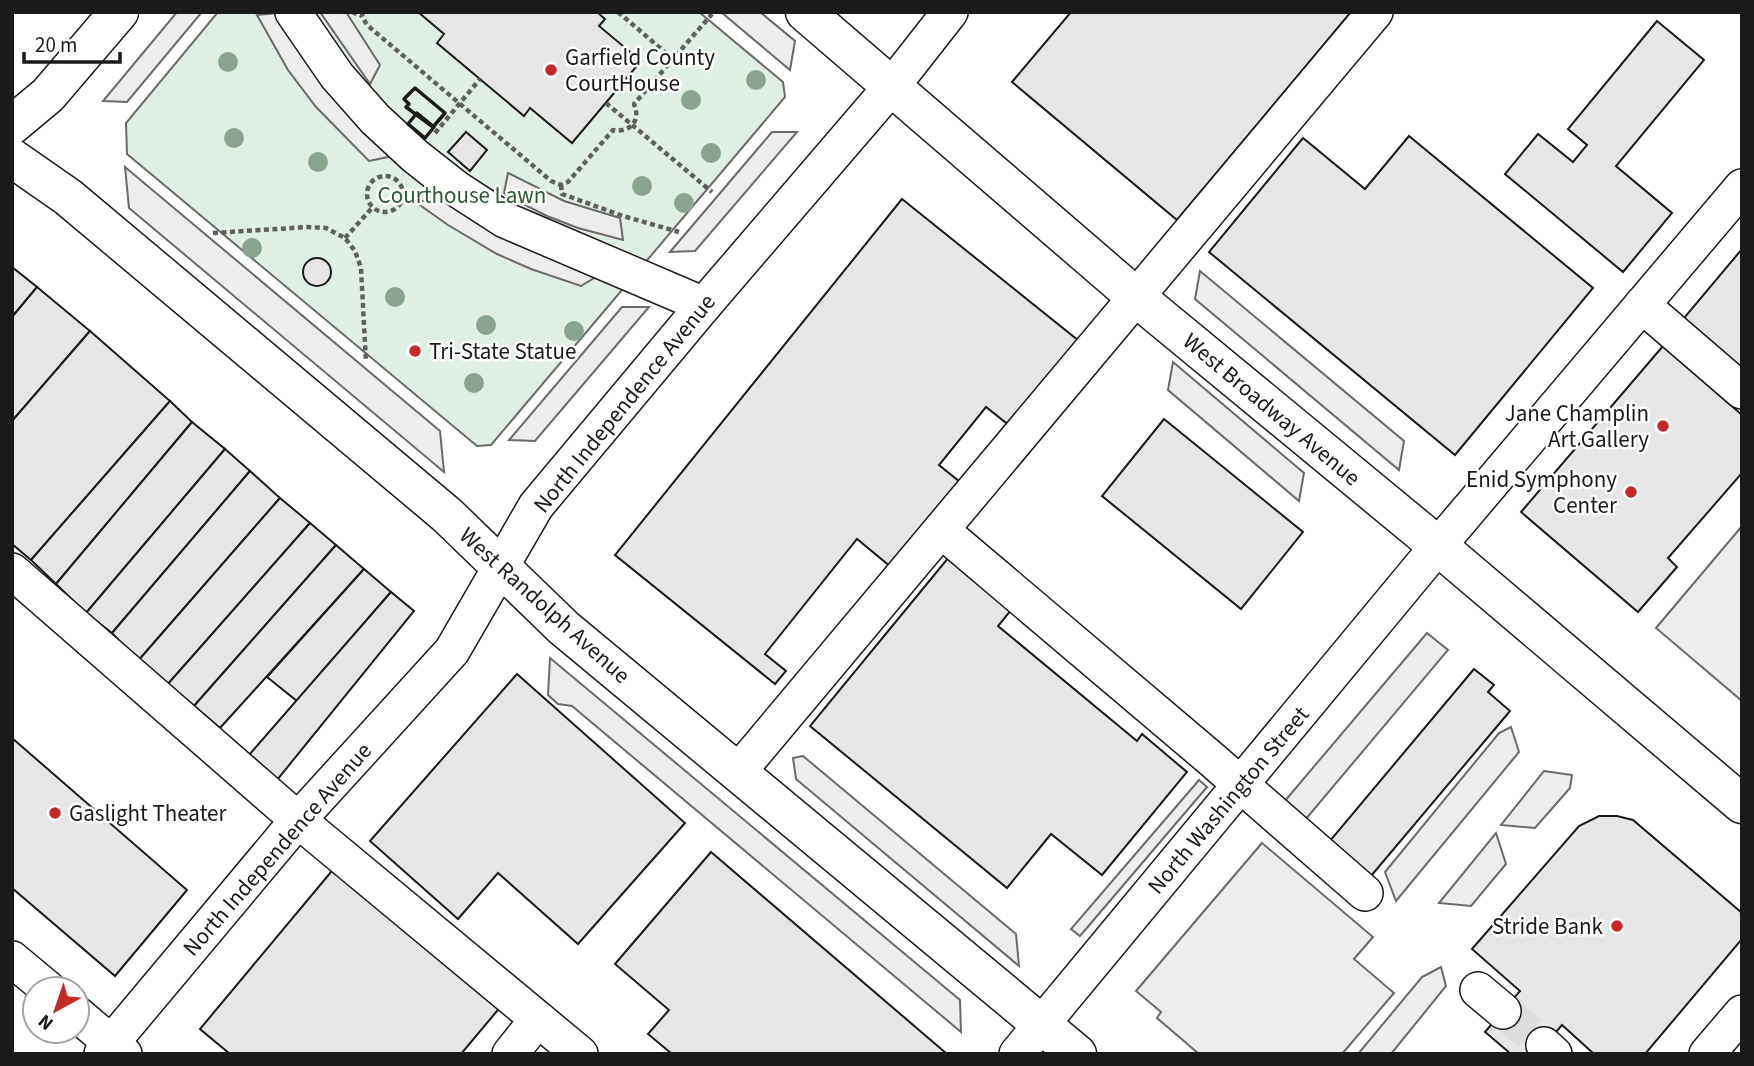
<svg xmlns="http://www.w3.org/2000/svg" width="1754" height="1066" viewBox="0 0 1754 1066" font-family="'Source Sans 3',sans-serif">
<rect width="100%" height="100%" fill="#fff"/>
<!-- green -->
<polygon fill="#e0efe3" stroke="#6a6a6a" stroke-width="2" points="218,12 699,12 783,82 785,97 491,445 477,446 127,154 126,123"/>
<!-- parking -->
<g fill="#ededed" stroke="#6a6a6a" stroke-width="2">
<polygon points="177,12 202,12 127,102 103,101"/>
<polygon points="320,12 346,12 380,65 370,84"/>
<polygon points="721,12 760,12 795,41 790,70"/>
<polygon points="277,13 393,156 369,161 316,107 288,70 257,15"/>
<polygon points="772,132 797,132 695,251 670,252"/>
<polygon points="125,167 440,431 444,472 129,208"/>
<polygon points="508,173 564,201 620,218 623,240 578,228 547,216 517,201 504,193"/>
<polygon points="442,194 604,272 581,286 531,269 497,254 448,225 417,203"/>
<polygon points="1200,271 1404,441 1399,470 1195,299"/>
<polygon points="622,307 649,307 535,441 509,440"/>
<polygon points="1173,362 1304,473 1299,501 1168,390"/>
<polygon points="1742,526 1742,701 1656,628"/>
<polygon points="1427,633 1448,650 1305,820 1284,802"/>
<polygon points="550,658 960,1000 961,1032 572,706 558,704 548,695"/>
<polygon points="1511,727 1519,752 1396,901 1385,872 1499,733"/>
<polygon points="803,756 1016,934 1019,966 796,779 793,758"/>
<polygon points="1544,771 1572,775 1570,788 1535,828 1501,825"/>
<polygon points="1199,780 1207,787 1080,936 1071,929"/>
<polygon points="1496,833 1506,864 1471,906 1439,903"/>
<polygon points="1262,843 1373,937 1354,959 1394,993 1342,1054 1199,1054 1157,1018 1161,1012 1136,991"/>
<polygon points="1441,967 1446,986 1391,1054 1358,1054 1422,977"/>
</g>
<!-- building -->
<g fill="#e6e6e6" stroke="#1a1a1a" stroke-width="2">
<polygon points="418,12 597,12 605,19 599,26 641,61 572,143 530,108 524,116 437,43 444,34"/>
<polygon points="1071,12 1351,12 1177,220 1012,82"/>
<polygon points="1657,21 1704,60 1616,166 1672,213 1623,272 1505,174 1538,134 1573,162 1587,145 1568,129"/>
<polygon points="466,132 487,150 470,171 448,152"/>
<polygon points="1409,136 1593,288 1455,455 1209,252 1303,138 1365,189"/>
<polygon points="902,199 1079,341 1010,426 986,407 939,465 960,482 891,567 857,539 765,654 786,671 775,684 615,555"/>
<polygon points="1742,249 1742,376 1679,324"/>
<circle cx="317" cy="272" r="14"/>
<polygon points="12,267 37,287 12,317"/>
<polygon points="37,287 90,331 12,421 12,317"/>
<polygon points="90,331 170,401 31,560 12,544 12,421"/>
<polygon points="1663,346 1742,415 1742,473 1668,558 1677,567 1638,612 1521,512"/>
<polygon points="170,401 192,422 56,584 31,560"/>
<polygon points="1164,419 1303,532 1241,609 1102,496"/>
<polygon points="192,422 225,449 86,613 56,584"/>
<polygon points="225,449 250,471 112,633 86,613"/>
<polygon points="250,471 280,498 138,661 112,633"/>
<polygon points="280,498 310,523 167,685 138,661"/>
<polygon points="310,523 336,545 194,706 167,685"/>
<polygon points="336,545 364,569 220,728 194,706"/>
<polygon points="949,557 1012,609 998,626 1137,741 1142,734 1187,772 1102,875 1051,834 1007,888 810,726"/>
<polygon points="364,569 391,592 297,701 267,677"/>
<polygon points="391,592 414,611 277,780 249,755"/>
<polygon points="1474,669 1494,685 1488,692 1510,711 1371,876 1329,842"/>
<polygon points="517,674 685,823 578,944 498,873 458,919 370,841"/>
<polygon points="12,738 187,890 115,976 12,888"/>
<polygon points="1599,816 1617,816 1633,820 1742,913 1742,939 1645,1054 1594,1054 1562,1025 1537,1054 1511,1054 1485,1032 1520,991 1472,949 1579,826"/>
<polygon points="711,852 947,1054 672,1054 648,1034 669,1010 615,964"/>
<polygon points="336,866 502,1005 461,1054 230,1054 200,1029"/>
</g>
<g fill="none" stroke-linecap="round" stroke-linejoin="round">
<!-- minor-tunnel -->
<polyline stroke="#ddd" stroke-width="35" stroke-dasharray="35 18" stroke-linecap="butt" points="1503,1011 1544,1045"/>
<defs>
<g id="minor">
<polyline points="293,12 337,76 375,119 415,156 457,189 505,220 704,305"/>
<polyline points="1642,305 1742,391"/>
<polyline points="941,530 1209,757 1365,893"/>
<polyline points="12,571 298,820 580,1054"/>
<polyline points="738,772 1375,12"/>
<polyline points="12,959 48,989"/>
<polyline points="1478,990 1503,1011"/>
<polyline points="77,1014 124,1054"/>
<polyline points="1544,1045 1554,1054"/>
<polyline points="102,1054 298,820 452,651 536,506 704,305 892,86 950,12"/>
<polyline points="510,1054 538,1019"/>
<polyline points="1017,1054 1438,546 1742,187"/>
<polyline points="1707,1054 1742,1013"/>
</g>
<g id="major">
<polyline points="805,12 1136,297 1438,546 1742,804"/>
<polyline points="12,125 48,95 119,12"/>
<polyline points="12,158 68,197 447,515 564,628 1077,1054"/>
</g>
</defs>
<!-- minor casing -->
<use href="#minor" stroke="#1a1a1a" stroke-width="38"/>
<!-- major casing -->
<use href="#major" stroke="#1a1a1a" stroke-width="41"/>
<!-- path -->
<g stroke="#5f5f5f" stroke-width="4.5" stroke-dasharray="5 3.5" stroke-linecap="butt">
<polyline points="352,12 362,16"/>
<path d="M 363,12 L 362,16 L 367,25 L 551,181 L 561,185 L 568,182 L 613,130 C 631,133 641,120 634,104 L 673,59"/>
<polyline points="618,12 673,59 712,14"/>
<polyline points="606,103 712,192"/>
<polyline points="435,133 480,79"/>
<circle cx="385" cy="194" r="18"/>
<polyline points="561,185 562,194 623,216 679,232"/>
<polyline points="213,233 308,227 326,228 345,238 355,251 361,268 366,362"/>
<polyline points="345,238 372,208"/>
</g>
<!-- minor -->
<use href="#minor" stroke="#fff" stroke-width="35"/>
<!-- major -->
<use href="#major" stroke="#fff" stroke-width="38"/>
<!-- wall -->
<g stroke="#1a1a1a" stroke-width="3.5">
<polygon points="415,88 445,113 433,127 406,107 409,104 404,99"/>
<polygon points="417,113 434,127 425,138 408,124"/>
</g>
</g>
<!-- trees -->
<g fill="#8aa48f">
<circle cx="228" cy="62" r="10"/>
<circle cx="756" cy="80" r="10"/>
<circle cx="691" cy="100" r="10"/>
<circle cx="234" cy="138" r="10"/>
<circle cx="711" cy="153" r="10"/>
<circle cx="318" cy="162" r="10"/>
<circle cx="642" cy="186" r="10"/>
<circle cx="684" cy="203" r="10"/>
<circle cx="252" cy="248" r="10"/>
<circle cx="395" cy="297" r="10"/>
<circle cx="486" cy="325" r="10"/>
<circle cx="574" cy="331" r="10"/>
<circle cx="474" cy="383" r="10"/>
</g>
<!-- markers -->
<g fill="#c62828" stroke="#fff" stroke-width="2.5">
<circle cx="551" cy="70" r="7"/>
<circle cx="415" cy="351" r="7"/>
<circle cx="1663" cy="426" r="7"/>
<circle cx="1631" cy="492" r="7"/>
<circle cx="55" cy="813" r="7"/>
<circle cx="1617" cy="926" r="7"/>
</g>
<g text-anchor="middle" stroke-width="5" stroke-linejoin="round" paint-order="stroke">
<!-- poi labels -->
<g font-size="23" fill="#1a1a1a" stroke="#fff" text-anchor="start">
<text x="565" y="65">Garfield County<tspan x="565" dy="26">CourtHouse</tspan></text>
<text x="429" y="359">Tri-State Statue</text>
<text x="1649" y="421" text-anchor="end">Jane Champlin<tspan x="1649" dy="26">Art Gallery</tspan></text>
<text x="1617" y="487" text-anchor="end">Enid Symphony<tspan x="1617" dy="26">Center</tspan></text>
<text x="69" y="821">Gaslight Theater</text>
<text x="1603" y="934" text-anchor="end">Stride Bank</text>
</g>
<!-- park labels -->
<g font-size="23" fill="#2b5a34" stroke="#fff">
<text x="462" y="203">Courthouse Lawn</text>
</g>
<!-- street labels -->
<g font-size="23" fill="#1a1a1a" stroke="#fff">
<text transform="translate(624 403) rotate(-51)" y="8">North Independence Avenue</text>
<text transform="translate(1272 409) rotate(40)" y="8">West Broadway Avenue</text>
<text transform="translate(545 605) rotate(42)" y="8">West Randolph Avenue</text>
<text transform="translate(1228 800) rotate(-50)" y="8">North Washington Street</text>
<text transform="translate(277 849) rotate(-49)" y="8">North Independence Avenue</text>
</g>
</g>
<!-- border -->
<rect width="1754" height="1066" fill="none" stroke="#1a1a1a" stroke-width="28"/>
<!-- north arrow -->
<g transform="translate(56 1010) rotate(220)"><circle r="33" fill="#ffffff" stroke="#a3a3a3" stroke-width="2"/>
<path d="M0-5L12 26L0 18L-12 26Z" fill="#c62828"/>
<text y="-10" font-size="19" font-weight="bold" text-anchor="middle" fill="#1a1a1a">N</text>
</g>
<!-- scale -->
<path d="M24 52v10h96v-10" fill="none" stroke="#1a1a1a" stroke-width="3.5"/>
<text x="35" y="52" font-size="21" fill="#1a1a1a" stroke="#ffffff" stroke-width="5" paint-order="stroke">20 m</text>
</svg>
